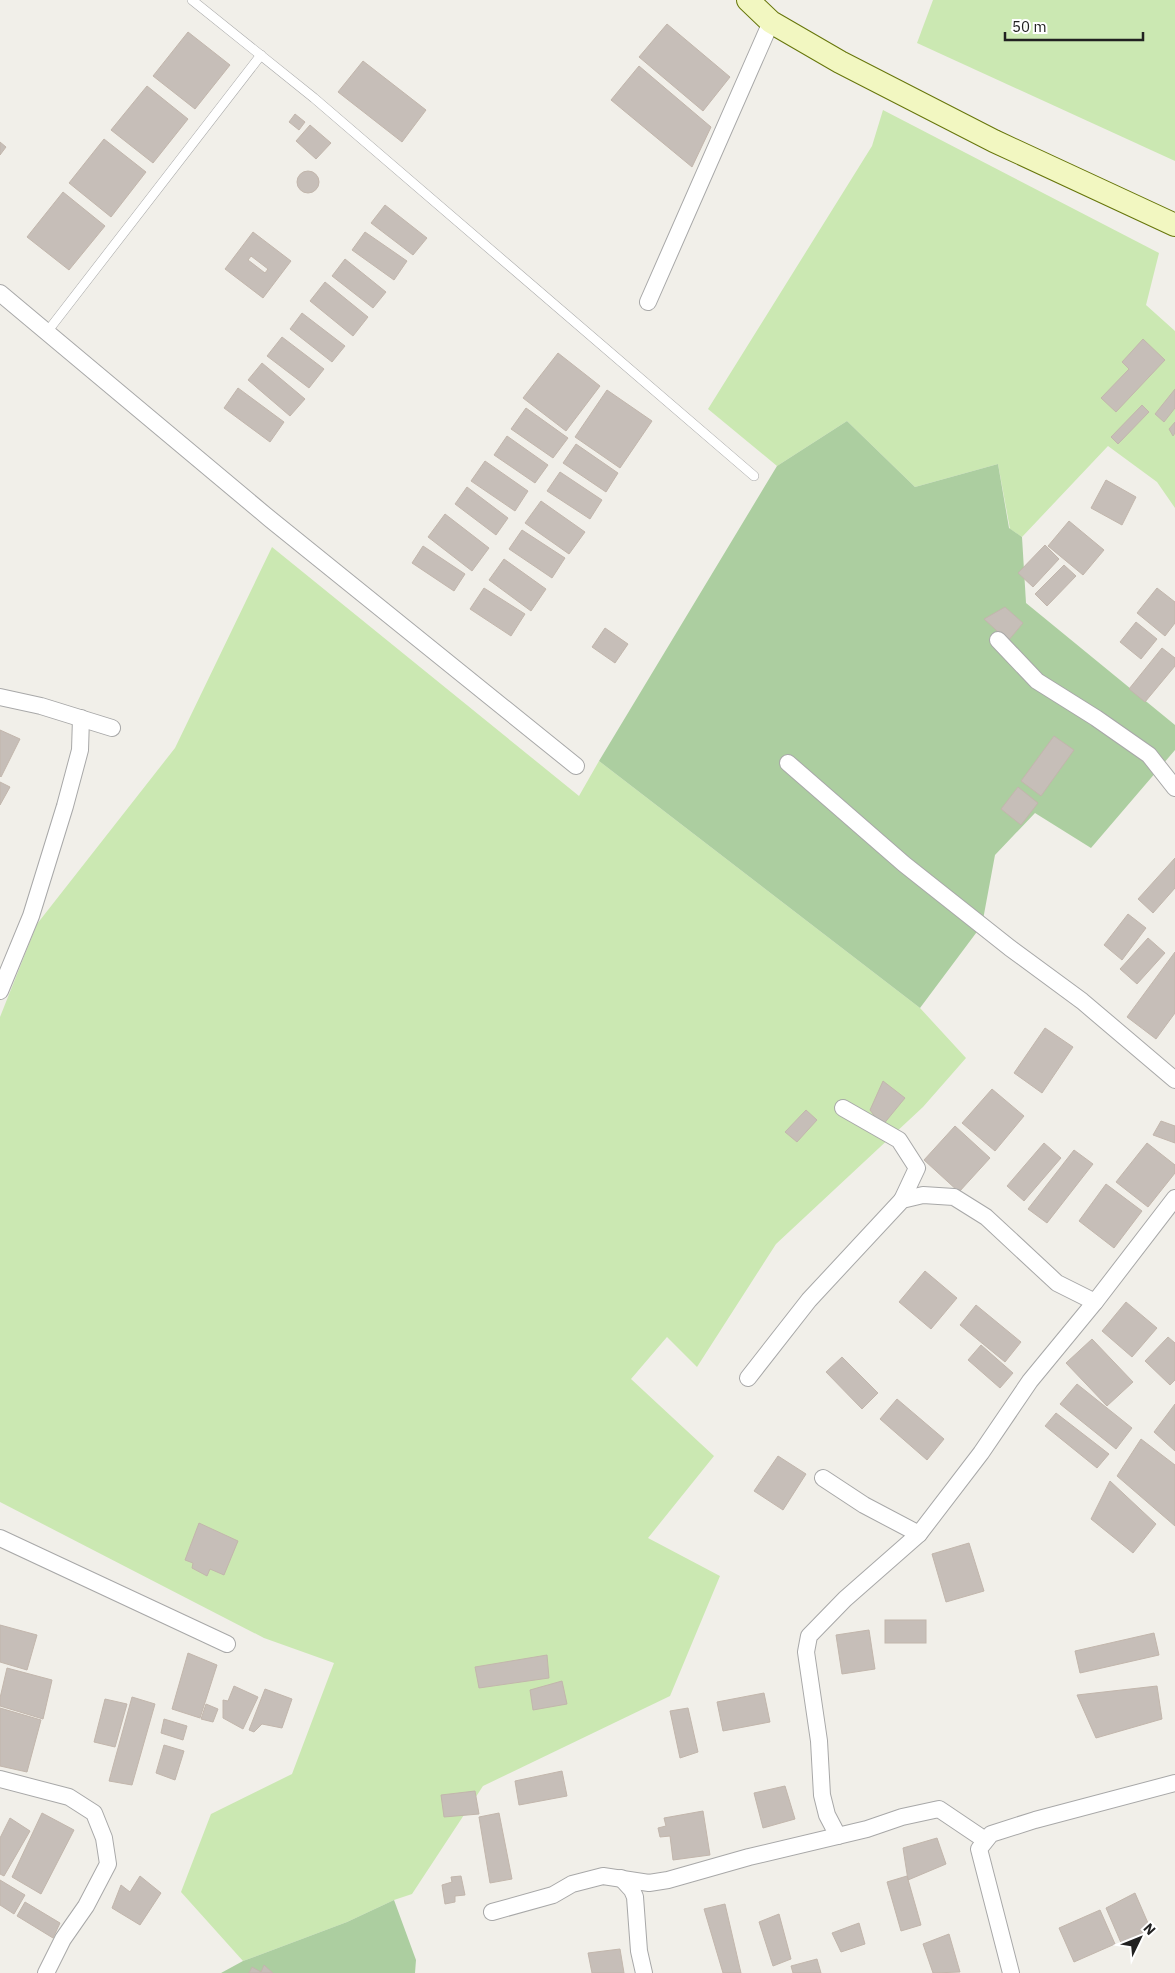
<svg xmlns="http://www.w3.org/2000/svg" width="1175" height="1973" viewBox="0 0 1175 1973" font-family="'IBM Plex Sans',sans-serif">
<rect width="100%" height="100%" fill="#f1efe9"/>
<!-- grass -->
<g fill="#cbe8b2">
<polygon points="933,0 1175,0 1175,161 917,43"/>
<polygon points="883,110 1159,253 1146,305 1175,331 1175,508 1157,482 1108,446 1022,537 1010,529 998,464 915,487 847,421 777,466 708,409 872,146"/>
<polygon points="272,547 579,796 599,761 920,1008 966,1058 923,1107 776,1244 697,1367 667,1337 631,1379 714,1456 648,1538 720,1576 670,1696 483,1786 412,1894 394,1900 347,1922 243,1961 181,1892 211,1814 292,1774 334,1663 264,1638 0,1502 0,1017 37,924 175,748"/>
</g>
<!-- forest -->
<g fill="#accea0">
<polygon points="847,421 915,487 998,464 1009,528 1022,537 1026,603 1175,725 1175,750 1091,848 1035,813 995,855 982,925 920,1008 599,761 777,466"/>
<polygon points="394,1900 416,1960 415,1973 221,1973 243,1961 347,1922"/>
</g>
<!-- building -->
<g fill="#c6beb8" stroke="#c2b6ac" fill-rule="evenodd">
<polygon points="667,24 730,77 703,111 639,57"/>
<polygon points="188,32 230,65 195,109 153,76"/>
<polygon points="363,61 426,110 402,142 338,92"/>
<polygon points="639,66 711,127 692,167 611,100"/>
<polygon points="147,86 188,119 153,163 111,130"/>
<polygon points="295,114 305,122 299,130 289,122"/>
<polygon points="310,125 331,143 316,159 296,141"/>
<polygon points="104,139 146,172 111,217 69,183"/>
<polygon points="0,142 6,147 0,155"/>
<circle cx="308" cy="182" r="11"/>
<polygon points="63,192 105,226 69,270 27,237"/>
<polygon points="385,205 427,238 413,255 371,223"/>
<path d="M 253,232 L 291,261 L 263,298 L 225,269 ZM 251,256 L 268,269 L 265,273 L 248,260 Z"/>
<polygon points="365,232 407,261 394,280 352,250"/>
<polygon points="345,259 386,292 373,308 332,276"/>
<polygon points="325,282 368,317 353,336 310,301"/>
<polygon points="302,313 345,346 332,362 290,329"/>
<polygon points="282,337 324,369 309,388 267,356"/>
<polygon points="1143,339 1165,360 1116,412 1101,398 1129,369 1122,362"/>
<polygon points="558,353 600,386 566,431 523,398"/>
<polygon points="262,363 305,399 290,416 248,380"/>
<polygon points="238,388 284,422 270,442 224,408"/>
<polygon points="1175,389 1175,408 1164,422 1155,414"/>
<polygon points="607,390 652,421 620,468 575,437"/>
<polygon points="1142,405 1149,412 1118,444 1111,437"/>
<polygon points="526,408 568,438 553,458 511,429"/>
<polygon points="1175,422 1175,433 1173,436 1169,429"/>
<polygon points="507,436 548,465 535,483 494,455"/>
<polygon points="576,444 618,473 606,492 563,463"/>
<polygon points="485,461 528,491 515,511 471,481"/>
<polygon points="560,472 602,500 590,519 547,491"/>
<polygon points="1106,480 1136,497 1122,525 1091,508"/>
<polygon points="467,487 508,518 496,535 455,504"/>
<polygon points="541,501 585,532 569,554 525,523"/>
<polygon points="445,514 489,548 472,571 428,537"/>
<polygon points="1069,521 1104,550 1083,575 1048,546"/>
<polygon points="522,530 565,558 552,578 509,549"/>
<polygon points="1045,545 1059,559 1033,587 1018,573"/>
<polygon points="423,546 465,574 454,591 412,563"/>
<polygon points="504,559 546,589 531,611 489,580"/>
<polygon points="1064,565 1076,576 1047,606 1035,594"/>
<polygon points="484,588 525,614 511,636 470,609"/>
<polygon points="1157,588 1175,602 1175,623 1165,636 1137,613"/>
<polygon points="1005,607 1023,623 1008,641 984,619"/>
<polygon points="1136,622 1157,639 1141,659 1120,642"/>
<polygon points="605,628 628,644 615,663 592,647"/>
<polygon points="1162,648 1175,658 1175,666 1145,702 1129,689"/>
<polygon points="0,730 20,739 1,777 0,776"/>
<polygon points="1054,736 1074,750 1041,796 1021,781"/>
<polygon points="0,782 10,787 0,805"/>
<polygon points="1018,787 1038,803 1021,825 1001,809"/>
<polygon points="1175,858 1175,888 1153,913 1138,899"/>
<polygon points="1128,914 1146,928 1122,960 1104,945"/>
<polygon points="1148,938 1165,953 1137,984 1120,969"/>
<polygon points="1175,952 1175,1013 1156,1039 1127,1017"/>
<polygon points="1045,1028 1073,1047 1042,1093 1014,1073"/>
<polygon points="883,1081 905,1098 882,1126 870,1110"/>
<polygon points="992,1089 1024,1116 995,1151 962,1123"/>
<polygon points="806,1110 817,1120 797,1142 785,1132"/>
<polygon points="1161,1121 1175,1126 1175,1143 1153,1135"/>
<polygon points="955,1126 990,1158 959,1192 924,1160"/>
<polygon points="1044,1143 1061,1158 1024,1201 1007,1186"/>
<polygon points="1147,1143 1175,1165 1175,1173 1148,1207 1116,1182"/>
<polygon points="1074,1150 1093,1164 1047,1223 1028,1209"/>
<polygon points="1106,1184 1142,1211 1114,1248 1079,1221"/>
<polygon points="925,1271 957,1298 931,1329 899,1302"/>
<polygon points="1126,1302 1157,1328 1132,1357 1102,1331"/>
<polygon points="976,1305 1021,1342 1005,1362 960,1325"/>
<polygon points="1168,1337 1175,1343 1175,1380 1170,1385 1145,1361"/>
<polygon points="1092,1339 1133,1382 1107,1406 1066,1363"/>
<polygon points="981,1345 1013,1373 1000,1388 968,1360"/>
<polygon points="842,1357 878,1393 862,1409 826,1372"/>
<polygon points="1077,1384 1132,1428 1116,1449 1060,1404"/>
<polygon points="897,1399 944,1439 927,1460 880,1419"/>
<polygon points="1175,1404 1175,1451 1154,1432"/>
<polygon points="1056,1413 1109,1454 1097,1468 1045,1426"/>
<polygon points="1141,1439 1175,1465 1175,1526 1117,1476"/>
<polygon points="778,1456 806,1474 783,1510 754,1491"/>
<polygon points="1110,1481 1156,1524 1133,1553 1091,1519"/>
<polygon points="199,1523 238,1541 224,1575 210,1569 207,1576 192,1568 193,1563 185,1560"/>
<polygon points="969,1543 984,1591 946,1602 932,1554"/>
<rect x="885" y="1620" width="41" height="23"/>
<polygon points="0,1625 37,1635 27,1670 0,1662"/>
<polygon points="869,1630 875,1669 842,1674 836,1635"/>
<polygon points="1154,1633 1159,1655 1080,1673 1075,1651"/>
<polygon points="188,1653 217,1665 200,1718 172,1709"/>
<polygon points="547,1655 549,1678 479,1688 475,1667"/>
<polygon points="7,1668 52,1680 43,1719 0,1706 0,1698"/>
<polygon points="562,1681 567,1704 533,1710 530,1690"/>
<polygon points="234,1686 258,1697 243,1729 223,1718 223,1700 228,1701"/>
<polygon points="1157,1686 1162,1719 1096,1738 1077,1695"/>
<polygon points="265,1689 292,1699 282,1728 262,1724 254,1732 249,1730"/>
<polygon points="764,1693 770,1722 723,1731 717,1702"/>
<polygon points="132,1697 155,1704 132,1785 109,1781"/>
<polygon points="105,1699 127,1704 115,1747 94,1742"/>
<polygon points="206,1704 218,1709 213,1722 201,1719"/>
<polygon points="0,1708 41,1720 27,1772 0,1766"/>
<polygon points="688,1708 698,1752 680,1758 670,1711"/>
<polygon points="164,1719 187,1726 183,1740 161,1733"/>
<polygon points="164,1745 184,1751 175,1780 156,1773"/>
<polygon points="562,1771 567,1796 519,1805 515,1781"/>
<polygon points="785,1786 795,1819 763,1828 754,1793"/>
<polygon points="475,1791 479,1814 444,1817 441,1795"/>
<polygon points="703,1811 710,1855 673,1860 670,1836 660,1837 658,1828 666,1826 664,1818"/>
<polygon points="42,1813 74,1830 41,1894 12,1877"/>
<polygon points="499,1813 512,1879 490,1883 479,1817"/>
<polygon points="10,1818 30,1831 4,1876 0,1874 0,1838"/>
<polygon points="937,1838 946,1864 908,1880 903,1848"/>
<polygon points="140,1876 161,1893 140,1925 112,1908 121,1885 130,1892"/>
<polygon points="461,1876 465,1895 455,1896 455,1902 445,1904 442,1885 452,1882 451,1877"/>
<polygon points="907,1876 921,1925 901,1931 887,1882"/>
<polygon points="0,1880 25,1895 14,1914 0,1905"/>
<polygon points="1135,1893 1151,1930 1122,1945 1106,1908"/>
<polygon points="25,1902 60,1923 53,1938 17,1916"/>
<polygon points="725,1904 741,1973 723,1973 704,1909"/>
<polygon points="1100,1910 1115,1944 1074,1962 1059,1928"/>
<polygon points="779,1914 791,1959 773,1966 759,1922"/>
<polygon points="859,1923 865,1944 841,1952 832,1933"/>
<polygon points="949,1934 960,1972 933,1973 923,1944"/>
<polygon points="620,1949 624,1973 592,1973 588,1953"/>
<polygon points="817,1959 821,1973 793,1973 791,1966"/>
<polygon points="264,1965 273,1973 249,1973 252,1967 261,1972"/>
</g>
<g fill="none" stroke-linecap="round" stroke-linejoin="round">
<defs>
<g id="lane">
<polyline points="192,0 314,98 754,476"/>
<polyline points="47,332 261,55"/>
</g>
<g id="street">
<polyline points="0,293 270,519 576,766"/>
<polyline points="648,302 771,22"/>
<polyline points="998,640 1037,681 1096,718 1149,755 1175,788"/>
<polyline points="0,697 41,706 112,728"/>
<polyline points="788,763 904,864 1010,948 1082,1001 1175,1080"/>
<polyline points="0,991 31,916 65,806 80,750 81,718"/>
<polyline points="843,1108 899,1140 917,1168 902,1200"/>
<polyline points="748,1378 809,1300 902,1200 923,1195 954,1197 986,1217 1057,1283 1095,1302"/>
<polyline points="823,1478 864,1505 919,1534"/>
<polyline points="0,1538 227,1644"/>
<polyline points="0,1779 69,1797 94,1813 104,1838 108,1864 86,1906 63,1939 46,1973"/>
<polyline points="838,1836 827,1815 822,1795 819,1741 806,1652 809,1636 845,1599 919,1534 981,1453 1030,1381 1095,1302 1175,1198"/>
<polyline points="621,1878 632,1890 635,1897 639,1951 644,1973"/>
<polyline points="492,1912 553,1895 572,1884 603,1876 649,1883 668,1880 749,1857 867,1829 902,1817 939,1809 985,1840"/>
<polyline points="1011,1973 979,1849 991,1834 1035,1820 1175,1783"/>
</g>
<polyline id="secondary" points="748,0 771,22 840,62 994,141 1175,225"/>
</defs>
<!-- lane casing -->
<use href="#lane" stroke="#a8a8a8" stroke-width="10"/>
<!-- street casing -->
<use href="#street" stroke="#a8a8a8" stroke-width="18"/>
<!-- secondary casing -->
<use href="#secondary" stroke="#67760b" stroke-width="24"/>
<!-- lane -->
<use href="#lane" stroke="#fff" stroke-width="9"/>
<!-- street -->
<use href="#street" stroke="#fff" stroke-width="16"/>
<!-- secondary -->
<use href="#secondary" stroke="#f2f7c1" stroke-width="22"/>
</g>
<!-- north arrow -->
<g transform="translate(1140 1938) rotate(47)" stroke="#ffffff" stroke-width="4" paint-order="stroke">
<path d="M0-4L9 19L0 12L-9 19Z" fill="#212121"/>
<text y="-8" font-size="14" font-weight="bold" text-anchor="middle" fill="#212121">N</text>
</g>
<!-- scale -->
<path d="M1005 32v8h138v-8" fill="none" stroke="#212121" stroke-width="2.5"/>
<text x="1012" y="32" font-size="15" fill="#212121" stroke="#ffffff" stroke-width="4" paint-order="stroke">50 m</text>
</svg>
